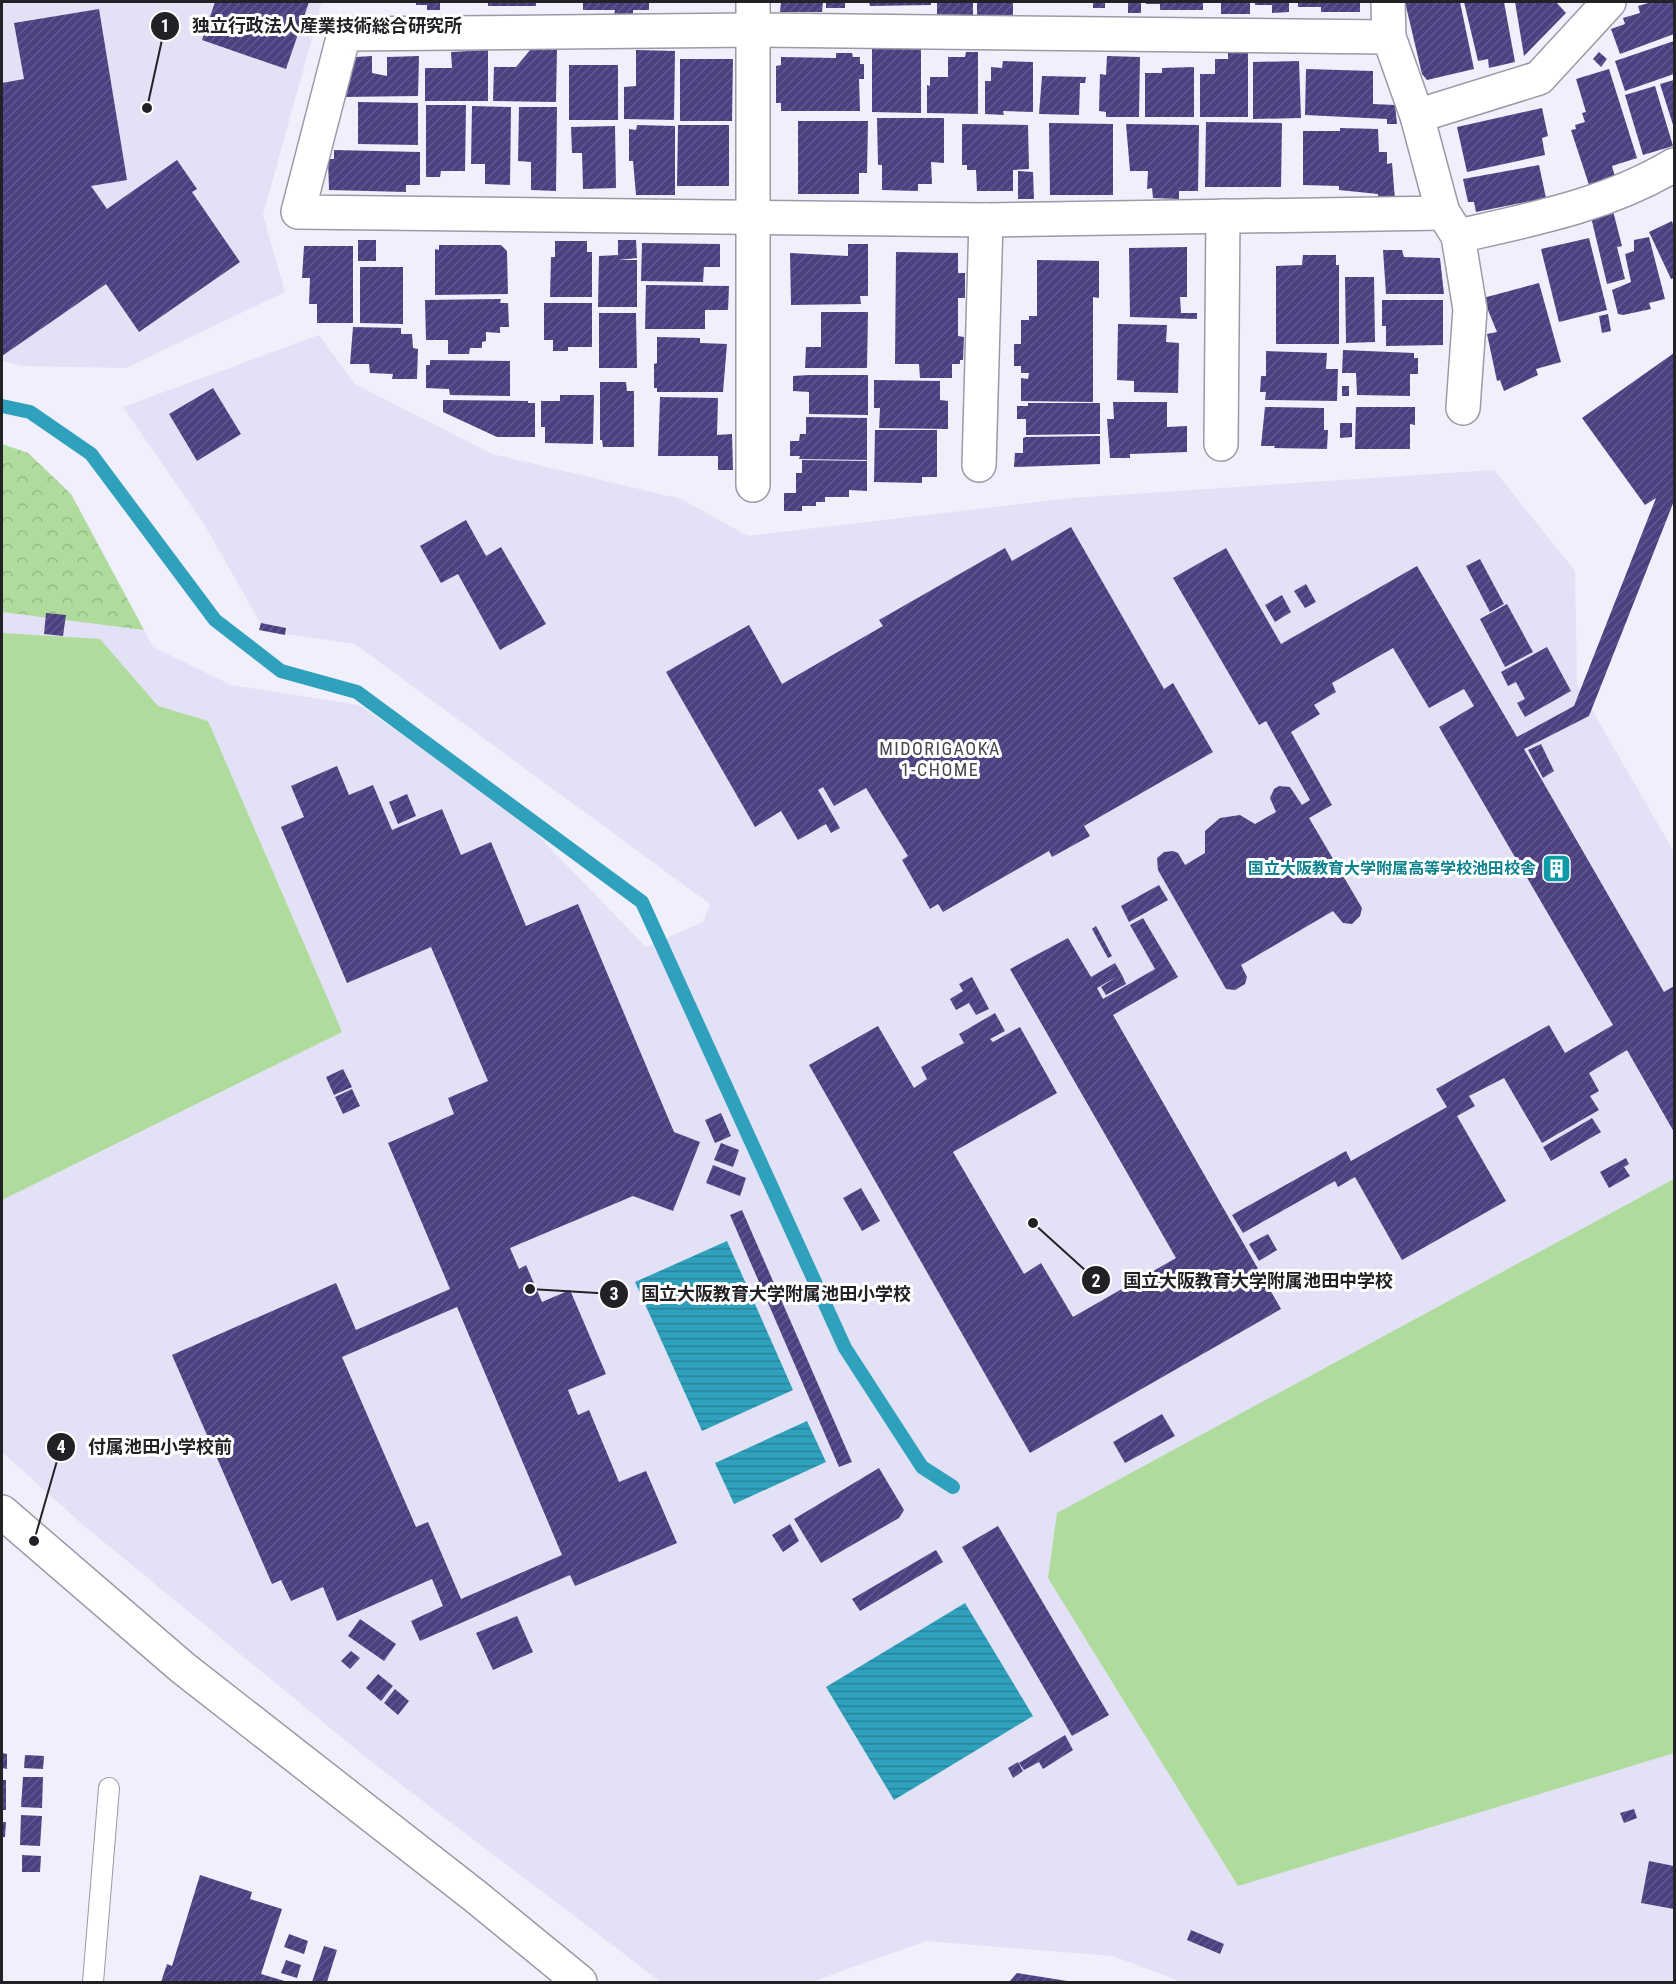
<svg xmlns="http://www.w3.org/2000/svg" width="1676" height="1984" viewBox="0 0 1676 1984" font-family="'Roboto Condensed','Noto Sans JP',sans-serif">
<defs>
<pattern id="forest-crowns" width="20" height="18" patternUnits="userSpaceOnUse" patternTransform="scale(1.5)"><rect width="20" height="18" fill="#afdb9c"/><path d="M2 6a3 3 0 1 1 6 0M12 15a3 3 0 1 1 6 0" fill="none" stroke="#96bc86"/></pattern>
<pattern id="water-rules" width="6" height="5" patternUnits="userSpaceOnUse" patternTransform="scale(1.5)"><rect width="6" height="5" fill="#2fa1bc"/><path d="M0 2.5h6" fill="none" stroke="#288399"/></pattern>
<pattern id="building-hatch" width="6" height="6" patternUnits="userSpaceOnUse" patternTransform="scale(1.5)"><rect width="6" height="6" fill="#4c4081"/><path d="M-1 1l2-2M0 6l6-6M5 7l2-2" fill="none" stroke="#63598d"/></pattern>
</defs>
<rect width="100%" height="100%" fill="#f0effb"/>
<!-- built -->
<g fill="#e3e1f5">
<polygon points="2,2 322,2 263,215 285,292 126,368 24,366 2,361"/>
<polygon points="319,335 355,384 492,454 681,499 748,536 1072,498 1494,470 1575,571 1577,684 1674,852 1674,1982 1182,1982 1113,1956 926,1941 811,1982 661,1982 374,1764 82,1524 2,1452 2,444 28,453 71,494 153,647 231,685 359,705 517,814 646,947 703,922 710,904 355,644 265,631 204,524 123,407"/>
</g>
<!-- forest -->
<polygon fill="url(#forest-crowns)" points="2,444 28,453 71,494 144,630 2,612"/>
<!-- pitch -->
<g fill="#afdb9c">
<polygon points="2,633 100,639 158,706 208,721 342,1032 2,1200"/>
<polygon points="1674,1179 1674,1753 1238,1886 1048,1578 1057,1513"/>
</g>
<!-- water -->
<g fill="url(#water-rules)">
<polygon points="727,1241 793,1390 702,1431 635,1282"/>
<polygon points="807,1421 826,1462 734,1504 715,1463"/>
<polygon points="965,1603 1033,1716 894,1800 826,1687"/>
</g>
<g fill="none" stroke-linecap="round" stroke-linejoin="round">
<!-- stream -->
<polyline stroke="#2fa1bc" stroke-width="14" points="2,406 30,412 91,454 215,620 281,671 357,692 642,902 845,1348 922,1467 953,1487"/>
</g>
<!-- building -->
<g fill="url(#building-hatch)" fill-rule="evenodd">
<polygon points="215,2 309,2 286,69 202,40"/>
<polygon points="416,2 440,2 440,10 427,10 427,5 416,5"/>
<rect x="488" y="2" width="48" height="4"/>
<polygon points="583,2 649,2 649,10 633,10 633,15 614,15 615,10 583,10"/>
<polygon points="781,2 823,2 822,12 780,12"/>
<rect x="826" y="2" width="19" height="6"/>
<polygon points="869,2 931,2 931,5 870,6"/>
<rect x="937" y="2" width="36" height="14"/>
<polygon points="977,2 1013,2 1013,18 977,17"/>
<rect x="1093" y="2" width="12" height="6"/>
<rect x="1128" y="2" width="13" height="11"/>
<polygon points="1146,2 1203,2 1203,10 1160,10 1160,4 1146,4"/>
<rect x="1221" y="2" width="29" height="12"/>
<polygon points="1255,2 1289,2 1289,12 1272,13 1272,5 1255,5"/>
<polygon points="1298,2 1360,2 1360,12 1321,12 1321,7 1298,7"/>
<polygon points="1405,2 1460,2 1474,69 1427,80 1422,74"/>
<polygon points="1464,2 1504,2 1515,62 1489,68 1488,59 1478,61"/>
<polygon points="1515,2 1556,2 1566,13 1524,56"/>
<polygon points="1652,2 1674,2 1674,34 1620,54 1611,29 1625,24 1623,18 1640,13 1638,6"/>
<polygon points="99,9 127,180 91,186 107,209 177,160 197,189 192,192 240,262 139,332 106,284 2,356 2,83 24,79 14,23"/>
<polygon points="1674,41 1674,74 1625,91 1615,61"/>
<polygon points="872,47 921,47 921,113 872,112"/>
<polygon points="531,49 557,49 556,102 493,101 494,67 516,67"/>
<polygon points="488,50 488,101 425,101 425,68 452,68 451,52"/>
<polygon points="636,50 675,51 674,120 624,119 624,87 636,86"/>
<polygon points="1228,51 1248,51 1248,117 1200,117 1200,74 1215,74 1215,59 1228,59"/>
<polygon points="966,52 978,52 978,114 927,113 927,85 930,86 930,77 948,77 948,57 965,57"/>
<polygon points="1599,52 1607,59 1601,67 1593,59"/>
<polygon points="836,53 852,53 853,57 860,57 860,64 864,64 864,79 859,79 860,111 781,111 781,103 776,103 776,66 781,65 781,57 836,58"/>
<polygon points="372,56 372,73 387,76 387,57 419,56 418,96 343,97 356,57"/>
<polygon points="1107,56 1140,57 1139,117 1106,117 1106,112 1099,111 1100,74 1106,75"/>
<polygon points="680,59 733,59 732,121 680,121"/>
<polygon points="1003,61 1033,62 1033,112 1003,111 1004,115 985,114 985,81 991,81 991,67 1002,68"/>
<polygon points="1299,61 1301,118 1253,119 1253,62"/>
<rect x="569" y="65" width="49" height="55"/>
<polygon points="1194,67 1194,117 1145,117 1145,73 1162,73 1162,68"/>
<polygon points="1306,69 1373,71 1373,104 1395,105 1397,124 1387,124 1387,119 1305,115"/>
<polygon points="1609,69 1637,158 1612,166 1615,177 1589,185 1571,130 1576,129 1575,125 1585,122 1582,113 1586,112 1576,79"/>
<polygon points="1042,76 1086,77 1085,83 1080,83 1079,115 1039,114"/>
<polygon points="1674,80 1674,128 1660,84"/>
<polygon points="1655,86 1673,146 1643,155 1625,95"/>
<polygon points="358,102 418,103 418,145 358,144"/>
<polygon points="426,105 466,105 465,171 441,171 440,177 426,177"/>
<polygon points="472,106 511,107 510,185 485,184 485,164 471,164"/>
<polygon points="519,107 557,107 556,191 531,190 531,162 518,161"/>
<polygon points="1542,108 1548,136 1542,138 1545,155 1467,172 1457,127"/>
<polygon points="877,118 944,118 944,163 931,162 932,184 918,184 918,191 882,190 882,165 878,165"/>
<polygon points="798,121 868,121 867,173 859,173 859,194 798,194"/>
<polygon points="1206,122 1282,123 1281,187 1205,187"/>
<polygon points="1049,123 1113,124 1113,195 1050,195"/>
<polygon points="962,124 1028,125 1029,169 1013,170 1013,191 977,191 976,170 967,170 967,165 962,165"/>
<polygon points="1126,124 1199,125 1198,191 1179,191 1179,199 1153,198 1152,188 1147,189 1148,171 1130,171"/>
<polygon points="637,125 675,126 675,195 636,195 633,161 629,161 629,129 636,130"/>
<polygon points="678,125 729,125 729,186 677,186"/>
<polygon points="615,126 616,188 583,189 582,153 572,153 571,127"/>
<polygon points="1340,128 1378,129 1379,152 1387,152 1387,164 1392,163 1395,199 1378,199 1378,194 1339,190 1339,186 1303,185 1303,131 1340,131"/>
<polygon points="334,150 420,152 420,185 406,185 406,192 329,190 328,159 334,159"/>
<polygon points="1539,165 1546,198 1476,212 1474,202 1468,202 1463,179"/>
<polygon points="1018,171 1033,172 1034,199 1018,199"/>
<polygon points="1613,211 1622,246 1617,247 1625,279 1607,284 1591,217"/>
<polygon points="1672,221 1674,228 1674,278 1671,279 1649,232"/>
<polygon points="1649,237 1665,299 1649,303 1651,309 1623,315 1618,314 1612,290 1631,282 1625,254 1634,251 1634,240"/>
<polygon points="1589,238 1607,310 1559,322 1541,249"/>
<rect x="358" y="240" width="18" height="21"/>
<polygon points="618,240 636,240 637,258 618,260 637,260 637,307 598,307 599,256 618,255"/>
<polygon points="555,241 587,241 587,252 592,252 592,297 550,297 551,257 555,257"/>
<polygon points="642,243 720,244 720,267 704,267 703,282 641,281"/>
<polygon points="848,244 868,244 868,296 860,296 861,304 791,305 790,253 848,256"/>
<polygon points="439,245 501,245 507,251 508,294 435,295 435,249 439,250"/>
<polygon points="304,246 353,246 353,323 317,323 317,304 309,304 310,278 302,278"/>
<polygon points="1187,247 1187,297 1180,297 1181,313 1197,313 1197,319 1130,317 1129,248"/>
<polygon points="1383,250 1402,250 1404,257 1440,258 1444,294 1386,294"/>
<polygon points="896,252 958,253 958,273 965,273 965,298 958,298 958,336 964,337 963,360 960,360 960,364 952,364 952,378 920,378 919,364 895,364"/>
<polygon points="1303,255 1336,255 1336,265 1339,265 1339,344 1276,344 1276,266 1302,265"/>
<polygon points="1037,260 1099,261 1099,298 1093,297 1093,402 1021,401 1021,378 1028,379 1029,373 1021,373 1021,366 1014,366 1014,344 1021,344 1021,320 1029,320 1029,316 1037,316"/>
<polygon points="360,267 403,267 403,324 360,323"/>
<polygon points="1345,277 1374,277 1375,342 1346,343"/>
<polygon points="1539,283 1561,362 1536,369 1538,375 1504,391 1500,380 1497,381 1487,334 1497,332 1483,298"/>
<polygon points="646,285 729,286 728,310 705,310 705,329 645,329"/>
<polygon points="501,299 500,303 508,303 509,327 500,327 500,333 486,332 486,341 482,342 482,348 470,348 469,354 448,354 448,340 426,340 425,300"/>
<polygon points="1382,300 1443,300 1443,345 1386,346 1386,326 1382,326"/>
<polygon points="544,303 592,303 592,347 568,347 568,351 553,351 553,340 544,340"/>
<polygon points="821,312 868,312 867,368 805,368 806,347 821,347"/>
<polygon points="599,313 636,313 637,368 599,368"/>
<polygon points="1608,314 1611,331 1602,333 1599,316"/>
<polygon points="1118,324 1167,325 1166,342 1179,343 1178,393 1134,392 1134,381 1117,380"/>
<polygon points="353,327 401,328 401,334 412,334 413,348 418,349 417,379 392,379 393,374 370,373 369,364 350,364"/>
<polygon points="657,337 700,338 700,343 727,344 723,392 657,392 657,388 654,388 654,364 657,363"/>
<polygon points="1343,350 1414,353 1414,358 1418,358 1418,374 1410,374 1410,396 1357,395 1356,373 1342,373"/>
<polygon points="1266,351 1327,353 1326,369 1338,369 1337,401 1265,400 1266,392 1260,392 1261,376 1266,376"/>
<polygon points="1674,353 1674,501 1589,716 1524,749 1664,992 1674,986 1674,1132 1627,1050 1589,1073 1599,1091 1590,1096 1599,1110 1542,1143 1504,1078 1469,1096 1475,1106 1457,1116 1506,1201 1402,1260 1355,1177 1338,1187 1335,1181 1243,1233 1232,1215 1346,1151 1351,1161 1447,1107 1436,1089 1549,1025 1565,1053 1613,1025 1439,727 1474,706 1464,689 1429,708 1393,648 1332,683 1336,692 1314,705 1320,714 1291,732 1332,805 1309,818 1362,908 1360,916 1352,924 1343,923 1333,911 1241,965 1247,977 1245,984 1235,990 1226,989 1158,870 1157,858 1164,852 1173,851 1178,853 1185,865 1205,853 1205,831 1220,818 1240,815 1255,824 1276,812 1270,798 1274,789 1279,786 1290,787 1302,805 1310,800 1266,721 1259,725 1173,578 1226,548 1281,644 1417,566 1517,737 1574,706 1656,498 1645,505 1582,418"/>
<polygon points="430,360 510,361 510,396 450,395 449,389 426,388 426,365 430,365"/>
<polygon points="809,375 868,375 868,415 809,414 809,392 793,391 793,376"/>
<polygon points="874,380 940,381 940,400 948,401 948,429 879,428 880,408 874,408"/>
<polygon points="600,382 626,382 627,391 634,391 634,447 603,447 602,440 600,440"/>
<rect x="1342" y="386" width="7" height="10"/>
<polygon points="213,388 241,434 197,461 169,414"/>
<polygon points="560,395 594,395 593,444 545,443 545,427 541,427 541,401 560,401"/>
<polygon points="660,397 718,398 717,435 732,434 733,470 718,470 718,456 658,456"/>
<polygon points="443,400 528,401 528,403 535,403 535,437 497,437 443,412"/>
<polygon points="1113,402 1167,402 1167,427 1187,426 1187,452 1130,454 1130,458 1110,458 1107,419 1114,419"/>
<polygon points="1028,403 1100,403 1100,434 1026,435 1026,419 1017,419 1017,406 1028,406"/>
<polygon points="1265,407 1324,408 1324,430 1328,430 1327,449 1274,448 1275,446 1261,446"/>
<polygon points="1356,407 1415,407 1415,425 1410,424 1410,449 1355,449"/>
<polygon points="806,417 867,418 867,460 799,459 800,456 790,456 790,441 799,441 800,434 806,434"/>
<polygon points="1340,423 1352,423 1352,437 1340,438"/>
<polygon points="875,430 937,430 937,477 922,477 922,483 874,482"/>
<polygon points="1100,436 1100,464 1014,467 1015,453 1023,453 1023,438 1026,437"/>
<polygon points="802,460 867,461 867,491 849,490 849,497 825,497 825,502 816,502 816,506 802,506 802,511 784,511 784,493 796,493 796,473 802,473"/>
<polygon points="466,520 486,556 501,547 546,624 500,650 458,574 441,583 420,546"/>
<polygon points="1071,527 1164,689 1173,683 1213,752 1084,826 1090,836 1052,857 1049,851 943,912 938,904 930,909 902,860 908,856 866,788 834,806 823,787 818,790 840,828 831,833 826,824 798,840 781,811 755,827 666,672 749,625 782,684 883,626 879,620 1005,548 1012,561"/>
<polygon points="1480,559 1504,604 1490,612 1466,566"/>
<polygon points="1306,584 1316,602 1305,608 1294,591"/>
<polygon points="1282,595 1291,612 1275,622 1265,605"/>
<polygon points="1507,604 1533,652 1505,667 1480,619"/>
<polygon points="46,613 66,615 63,636 44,634"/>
<polygon points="261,623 286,628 285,635 259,630"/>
<polygon points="1547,647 1571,691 1525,717 1517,703 1525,699 1516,682 1508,686 1501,672"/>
<polygon points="1541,744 1554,771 1543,778 1528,750"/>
<path d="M 337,766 L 349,795 L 373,785 L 392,830 L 442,809 L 461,855 L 491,842 L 526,926 L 578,904 L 674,1132 L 700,1142 L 673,1211 L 633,1196 L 510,1248 L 519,1269 L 526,1265 L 542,1302 L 570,1290 L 606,1374 L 568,1390 L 578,1415 L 589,1410 L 619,1482 L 646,1471 L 677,1543 L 575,1586 L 570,1575 L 420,1641 L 411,1621 L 443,1606 L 432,1579 L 337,1621 L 323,1587 L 291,1601 L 281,1580 L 272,1584 L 172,1355 L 336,1283 L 356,1330 L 450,1289 L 388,1143 L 454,1114 L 448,1098 L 488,1081 L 431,947 L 347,983 L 281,827 L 304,817 L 291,786 ZM 457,1307 L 562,1555 L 461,1599 L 428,1522 L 416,1527 L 342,1357 Z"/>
<polygon points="407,794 416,816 398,824 389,802"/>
<polygon points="1159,885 1168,900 1129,922 1121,906"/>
<polygon points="1143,918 1178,977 1113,1015 1281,1309 1030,1453 809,1065 878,1026 914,1088 927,1079 921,1067 964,1043 959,1034 995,1013 1005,1031 990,1039 993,1042 1020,1027 1057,1093 953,1152 1024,1274 1041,1263 1073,1317 1176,1258 1010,969 1068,938 1091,977 1115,963 1122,975 1126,984 1106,995 1101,987 1118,976 1097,988 1103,999 1155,969 1130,925"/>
<polygon points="1096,926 1112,956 1108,958 1092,929"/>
<polygon points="972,977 989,1009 976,1015 969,1003 956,1010 950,999 963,991 959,984"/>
<polygon points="343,1069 352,1087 334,1095 326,1077"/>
<polygon points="352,1089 360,1106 343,1114 335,1097"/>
<polygon points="721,1113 731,1136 715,1143 705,1120"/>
<polygon points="1592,1118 1601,1132 1551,1161 1543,1147"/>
<polygon points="721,1143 739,1150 733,1167 714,1160"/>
<polygon points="1626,1158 1629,1164 1624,1167 1630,1176 1609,1188 1600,1172"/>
<polygon points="713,1165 746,1178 740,1196 706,1183"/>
<polygon points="861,1188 880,1221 862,1231 843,1198"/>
<polygon points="742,1210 852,1462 839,1467 730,1215"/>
<polygon points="1268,1234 1277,1250 1259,1261 1249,1244"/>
<polygon points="1162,1414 1175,1436 1125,1463 1113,1442"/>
<polygon points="879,1468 904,1510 899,1518 821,1563 794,1519"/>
<polygon points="790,1524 799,1541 783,1552 772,1535"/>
<polygon points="998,1526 1109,1715 1072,1736 962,1547"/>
<polygon points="936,1550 943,1562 860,1611 852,1599"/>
<polygon points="517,1616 533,1652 493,1670 476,1633"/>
<polygon points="360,1619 396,1644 384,1661 348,1636"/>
<polygon points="351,1651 360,1658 350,1669 341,1661"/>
<polygon points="378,1674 393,1686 381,1701 366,1688"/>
<polygon points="395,1689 409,1701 398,1715 384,1703"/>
<polygon points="1065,1735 1073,1750 1043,1769 1039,1762 1024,1770 1019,1763"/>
<polygon points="2,1753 7,1754 7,1769 2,1768"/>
<polygon points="25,1755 44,1756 43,1769 24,1768"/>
<polygon points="1018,1762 1023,1771 1013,1778 1008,1768"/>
<polygon points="23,1777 43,1777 42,1808 21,1807"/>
<rect x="2" y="1780" width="4" height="30"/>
<polygon points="1634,1809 1637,1818 1624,1823 1620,1813"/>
<polygon points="21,1815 42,1816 40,1846 20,1845"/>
<polygon points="2,1822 6,1822 5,1837 2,1837"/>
<polygon points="22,1855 41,1856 40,1872 22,1872"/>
<polygon points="1649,1861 1674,1866 1674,1909 1641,1903"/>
<polygon points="200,1875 252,1892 250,1899 282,1909 261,1974 288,1982 161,1982 167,1964 172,1966"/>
<polygon points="1191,1930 1224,1944 1220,1954 1187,1940"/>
<polygon points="289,1934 308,1941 304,1954 284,1947"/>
<polygon points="324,1946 337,1950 327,1982 312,1982"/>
<polygon points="286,1960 301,1965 297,1978 281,1973"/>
<polygon points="1017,1973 1067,1981 1067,1982 1009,1982"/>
</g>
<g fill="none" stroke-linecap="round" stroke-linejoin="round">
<defs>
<polyline id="service" points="93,1982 109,1788"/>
<g id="minor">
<polyline points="1388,2 1389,37 1417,116 1443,213 986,220 298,212 344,34 753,30 1389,37"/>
<polyline points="1417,116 1539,78 1609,2"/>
<polyline points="1446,217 1458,236 1470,309 1463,408"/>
<path d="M 1458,236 C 1534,219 1607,205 1674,165"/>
<polyline points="1221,444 1223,216"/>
<polyline points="979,465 986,220"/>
<polyline points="753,485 753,2"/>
</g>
<polyline id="tertiary" points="2,1512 183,1668 475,1896 580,1982"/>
</defs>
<!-- service casing -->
<use href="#service" stroke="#9b9aa5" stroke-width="22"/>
<!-- minor casing -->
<use href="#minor" stroke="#9b9aa5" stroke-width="36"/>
<!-- tertiary casing -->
<use href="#tertiary" stroke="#9b9aa5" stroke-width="36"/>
<!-- service -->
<use href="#service" stroke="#fff" stroke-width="20"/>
<!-- minor -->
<use href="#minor" stroke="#fff" stroke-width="33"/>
<!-- tertiary -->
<use href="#tertiary" stroke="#fff" stroke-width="33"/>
</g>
<!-- icons -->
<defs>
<symbol id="building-square" viewBox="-11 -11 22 22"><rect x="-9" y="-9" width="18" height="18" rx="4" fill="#0f9aa8" stroke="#fff"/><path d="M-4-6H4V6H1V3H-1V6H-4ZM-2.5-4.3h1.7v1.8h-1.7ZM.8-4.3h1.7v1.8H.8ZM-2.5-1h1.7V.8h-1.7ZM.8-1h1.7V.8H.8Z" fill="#fff"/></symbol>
</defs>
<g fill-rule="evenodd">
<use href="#building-square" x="1540" y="852" width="33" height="33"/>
</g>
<g text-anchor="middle" stroke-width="6" stroke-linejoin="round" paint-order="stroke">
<!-- culture labels -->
<g font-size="16" font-weight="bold" fill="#0d838f" stroke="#fff" text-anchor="end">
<text x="1536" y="874">国立大阪教育大学附属高等学校池田校舎</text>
</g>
<!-- neighbourhood labels -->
<g font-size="18" letter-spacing="1.5" fill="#46454f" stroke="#fff">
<text x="940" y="755">MIDORIGAOKA<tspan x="940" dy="21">1-CHOME</tspan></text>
</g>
</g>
<!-- callouts -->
<path fill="none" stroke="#222226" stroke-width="2" d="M147 108L165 26M1033 1223L1096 1280M530 1289L614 1294M34 1541L61 1447"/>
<g fill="#222226" stroke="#fff" stroke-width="2">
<circle cx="147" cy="108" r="6"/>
<circle cx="1033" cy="1223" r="6"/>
<circle cx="530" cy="1289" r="6"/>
<circle cx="34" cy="1541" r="6"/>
<circle cx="165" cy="26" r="15"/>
<circle cx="1096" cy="1280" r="15"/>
<circle cx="614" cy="1294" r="15"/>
<circle cx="61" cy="1447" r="15"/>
</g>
<g font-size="18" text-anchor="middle" font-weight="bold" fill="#fff">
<text x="165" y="32">1</text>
<text x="1096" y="1287">2</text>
<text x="614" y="1300">3</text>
<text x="61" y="1453">4</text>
</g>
<g font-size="18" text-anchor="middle" font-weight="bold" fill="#222226" stroke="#fff" stroke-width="6" stroke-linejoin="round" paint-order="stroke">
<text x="327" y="32">独立行政法人産業技術総合研究所</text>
<text x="1258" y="1287">国立大阪教育大学附属池田中学校</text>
<text x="776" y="1300">国立大阪教育大学附属池田小学校</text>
<text x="160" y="1453">付属池田小学校前</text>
</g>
<!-- border -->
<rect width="1676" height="1984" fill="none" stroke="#222226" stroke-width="6"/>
</svg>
